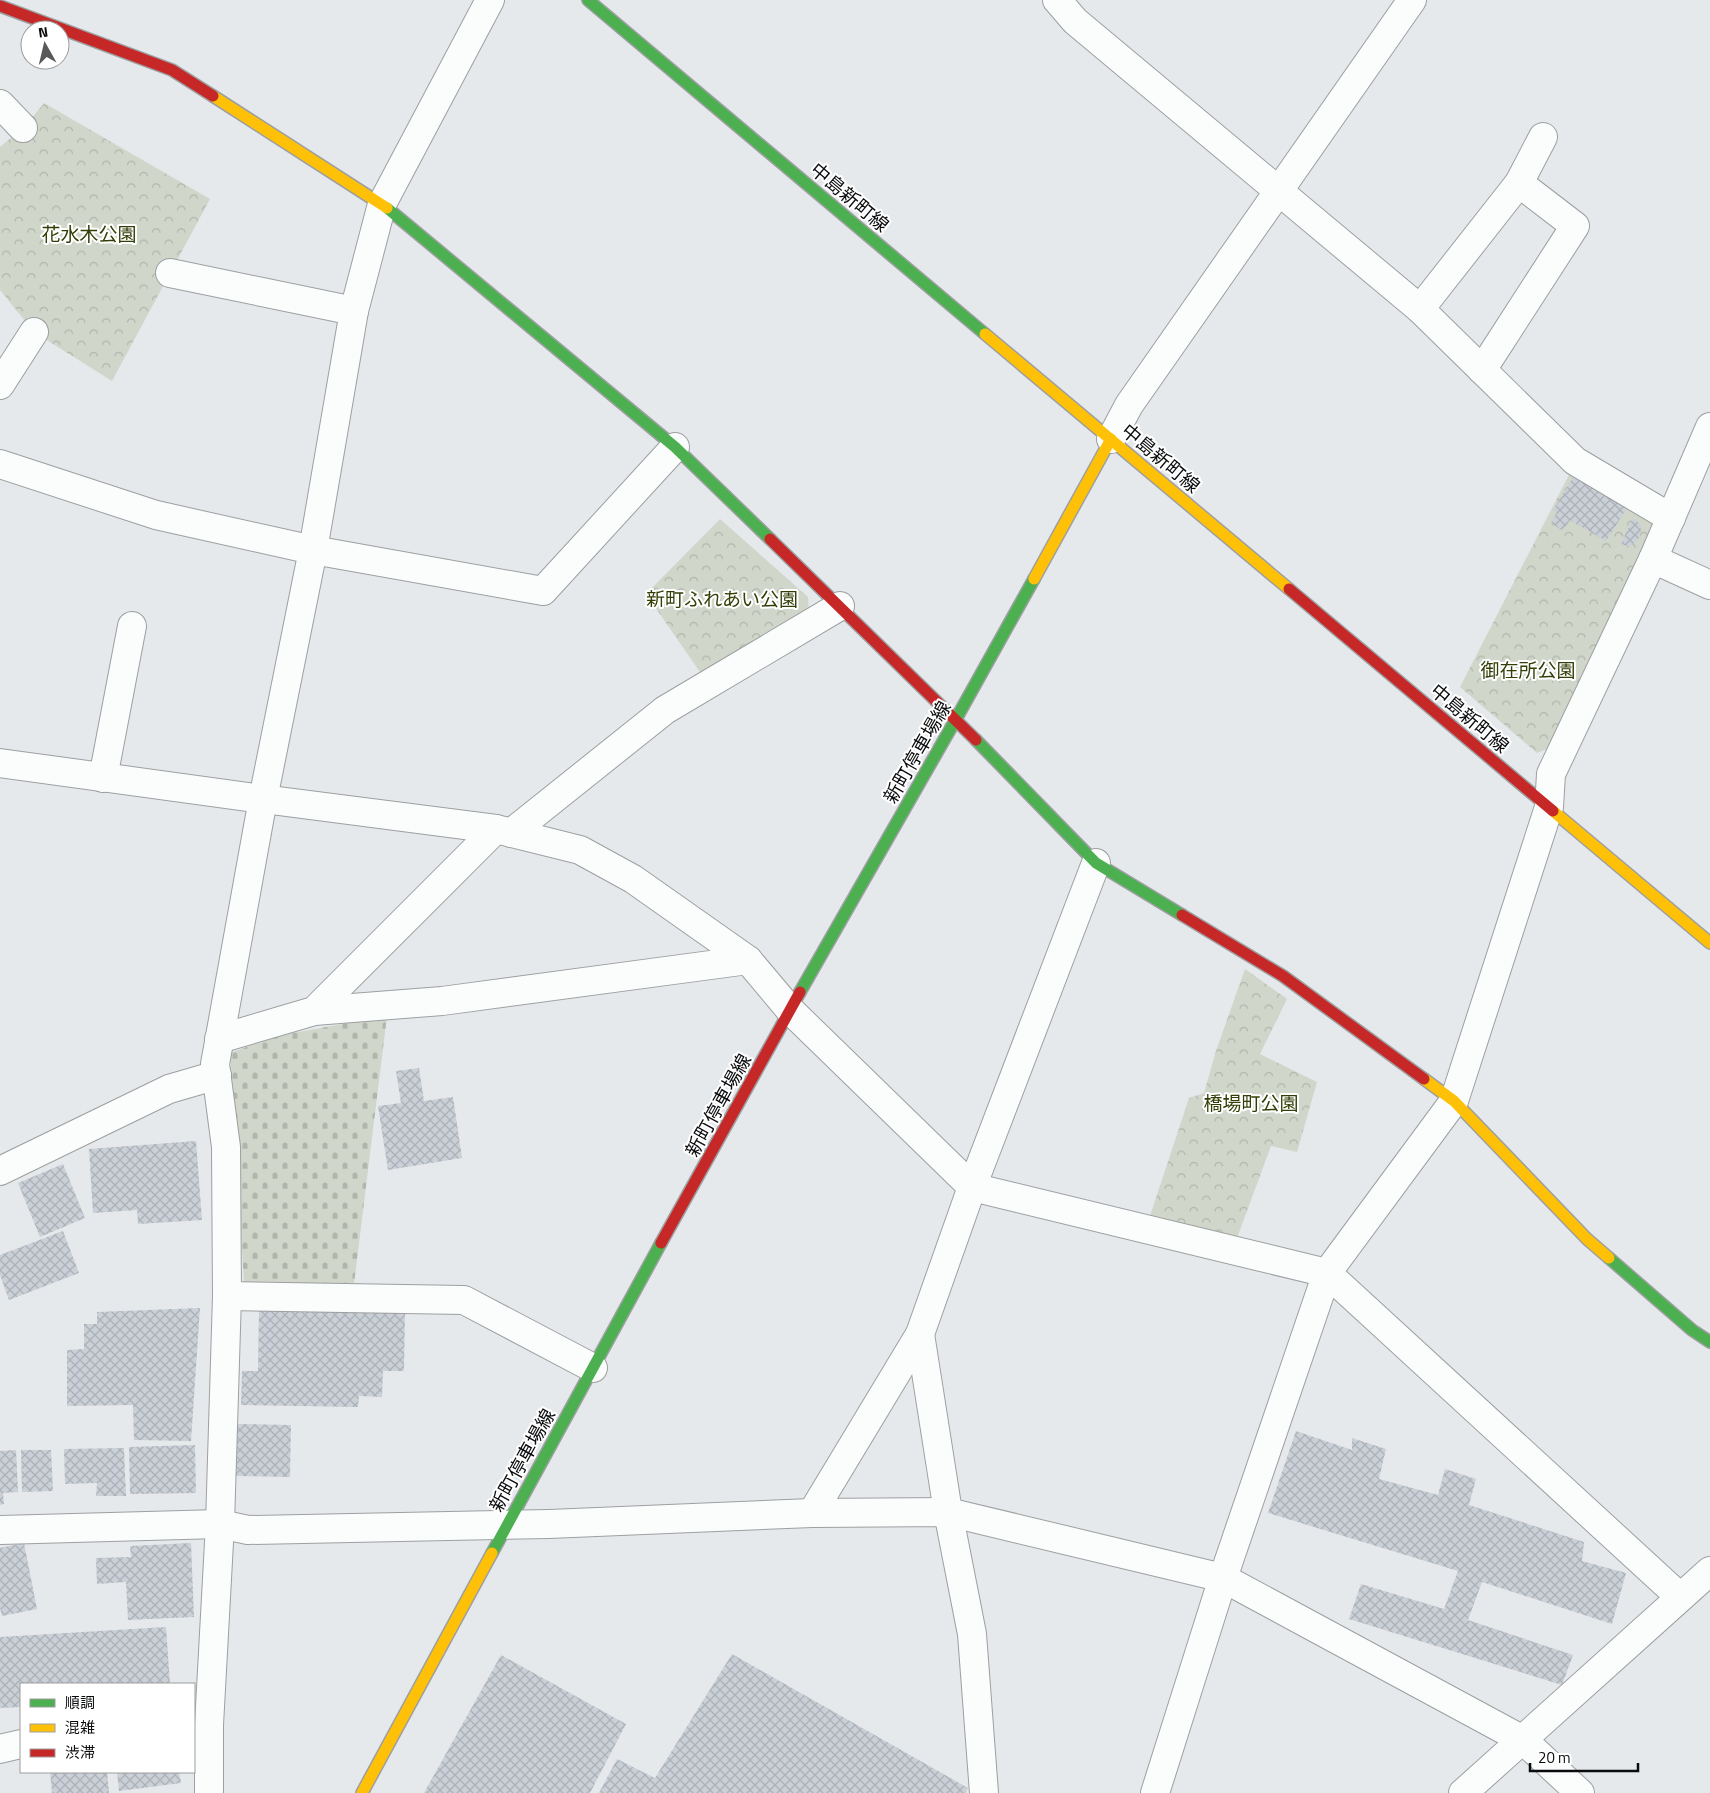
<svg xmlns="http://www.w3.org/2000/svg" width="1710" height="1793" viewBox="0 0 1710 1793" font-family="'Titillium Web','Noto Sans JP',sans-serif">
<defs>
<pattern id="forest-crowns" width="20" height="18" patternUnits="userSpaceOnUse" patternTransform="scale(1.25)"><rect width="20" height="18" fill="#d0d6ca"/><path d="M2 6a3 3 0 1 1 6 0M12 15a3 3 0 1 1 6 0" fill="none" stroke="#b1b6ac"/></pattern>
<pattern id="cemetery-stones" width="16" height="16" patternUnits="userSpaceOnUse" patternTransform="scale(1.25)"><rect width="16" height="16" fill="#d0d6ca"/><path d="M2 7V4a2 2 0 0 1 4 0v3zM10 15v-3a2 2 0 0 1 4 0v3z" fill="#b1b6ac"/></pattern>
<pattern id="building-cross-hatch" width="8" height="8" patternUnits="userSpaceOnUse" patternTransform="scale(1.25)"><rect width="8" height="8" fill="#cad0d7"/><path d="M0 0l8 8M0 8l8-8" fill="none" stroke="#acb1b7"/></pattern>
</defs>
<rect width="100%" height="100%" fill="#e6e9ec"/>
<!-- forest -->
<g fill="url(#forest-crowns)">
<polygon points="44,103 210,199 112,381 34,332 0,290 0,147 27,124"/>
<polygon points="1572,469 1656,519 1550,748 1537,753 1460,687"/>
<polygon points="720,519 808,597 809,613 704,678 646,594"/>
<polygon points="1245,969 1287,999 1260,1054 1317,1082 1297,1152 1271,1146 1237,1238 1150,1216 1189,1098 1204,1093 1216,1051"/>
</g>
<!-- cemetery -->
<polygon fill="url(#cemetery-stones)" points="387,1016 354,1284 244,1284 234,1103 230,1053 276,1036"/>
<!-- building -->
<g fill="url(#building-cross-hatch)">
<polygon points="1574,476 1627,508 1606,541 1570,520 1563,531 1551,523 1557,512 1553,510"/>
<polygon points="1633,518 1637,521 1641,526 1640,537 1632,545 1627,546 1621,544"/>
<polygon points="419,1068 424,1101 453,1097 462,1158 388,1170 378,1106 401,1103 396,1071"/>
<polygon points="196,1141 202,1220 138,1224 137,1210 93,1213 89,1149"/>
<polygon points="63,1164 85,1218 40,1237 18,1183"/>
<polygon points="63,1231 79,1273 9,1300 0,1275 0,1255"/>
<polygon points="200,1308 191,1441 134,1440 133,1405 67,1406 67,1350 84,1349 84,1324 97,1324 97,1312"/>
<polygon points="259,1310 405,1313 404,1371 383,1371 382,1397 359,1396 358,1407 241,1405 242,1371 258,1371"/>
<polygon points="237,1424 291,1425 290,1477 236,1476"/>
<polygon points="1296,1431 1352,1450 1352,1438 1386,1449 1379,1479 1438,1495 1445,1469 1476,1479 1469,1505 1584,1542 1582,1561 1626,1573 1612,1624 1482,1582 1468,1620 1573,1655 1562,1685 1349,1619 1361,1584 1444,1609 1458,1571 1268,1513"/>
<polygon points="195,1445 196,1493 130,1494 129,1447"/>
<polygon points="124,1448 126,1496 96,1496 97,1483 65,1484 64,1449"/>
<polygon points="16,1450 18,1492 3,1493 4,1504 0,1505 0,1451"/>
<polygon points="21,1450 51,1450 53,1491 22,1492"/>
<polygon points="24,1543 37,1609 2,1616 0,1608 0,1548"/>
<polygon points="191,1543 194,1617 128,1620 126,1582 97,1584 96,1558 131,1557 130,1546"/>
<polygon points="166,1627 170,1684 21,1684 21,1707 0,1708 0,1637"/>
<polygon points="732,1654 968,1788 966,1793 599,1793 617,1759 655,1778"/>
<polygon points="501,1655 626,1724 590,1793 424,1793"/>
<polygon points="50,1772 107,1772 109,1793 52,1793"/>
<polygon points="117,1772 179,1772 181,1783 119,1791"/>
</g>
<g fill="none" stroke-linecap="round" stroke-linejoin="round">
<defs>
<g id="street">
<polyline points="1057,0 1075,21 1420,309 1575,461 1671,518"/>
<polyline points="0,104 23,128"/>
<polyline points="170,273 354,311"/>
<polyline points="1420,309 1519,183 1543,137"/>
<polyline points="1482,370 1575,226 1519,183"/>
<polyline points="0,385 34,332"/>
<polyline points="1111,439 1129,405 1412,0"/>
<polyline points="0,464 156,515 313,550 543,591 675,447"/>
<polyline points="1653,559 1710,585"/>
<polyline points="0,763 263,799 496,829 580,850 633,879 748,960 790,1010 972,1187 1327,1273 1680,1597"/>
<polyline points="103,778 132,626"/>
<polyline points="511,833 665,710 840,606"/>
<polyline points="314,1011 442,1001 748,960"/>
<polyline points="219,1039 314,1011 496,829"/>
<polyline points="0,1171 169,1089 217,1075"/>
<polyline points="227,1296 464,1300 593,1368"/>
<polyline points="920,1334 948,1512 972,1634 984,1793"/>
<polyline points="812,1513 920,1334 972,1187 1096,863"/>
<polyline points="0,1530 220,1524 248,1530 549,1524 812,1513 948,1512 1223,1578 1523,1740 1580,1793"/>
<polyline points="0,1749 21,1744"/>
<polyline points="209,1793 209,1725 220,1524 227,1296 226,1147 215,1064 263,799 313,550 354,311 382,204 490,0"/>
<polyline points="1155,1793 1223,1578 1327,1273 1454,1101 1549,807 1551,774 1653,559 1710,427"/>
<polyline points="1463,1793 1710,1571"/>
</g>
<g id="fast">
<polyline points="588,0 985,334"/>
<polyline points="387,208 675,447 770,539"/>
<polyline points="976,740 1096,863 1182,915"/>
<polyline points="800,992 956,719 1034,579"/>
<polyline points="1609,1258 1692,1330 1710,1342"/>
<polyline points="492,1553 661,1243"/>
</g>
<g id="slow">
<polyline points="213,96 387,208"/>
<polyline points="985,334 1289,589"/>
<polyline points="1034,579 1111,439"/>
<polyline points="1553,811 1710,943"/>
<polyline points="1424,1079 1454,1101 1587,1239 1609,1258"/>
<polyline points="362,1793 492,1553"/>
</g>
<g id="jam">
<polyline points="0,6 172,70 213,96"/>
<polyline points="770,539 976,740"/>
<polyline points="1289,589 1553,811"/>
<polyline points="1182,915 1283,976 1424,1079"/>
<polyline points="661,1243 800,992"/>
</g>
</defs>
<!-- street casing -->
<use href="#street" stroke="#9d9fa1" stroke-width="30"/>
<!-- fast casing -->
<use href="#fast" stroke="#9d9fa1" stroke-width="14"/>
<!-- slow casing -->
<use href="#slow" stroke="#9d9fa1" stroke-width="14"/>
<!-- jam casing -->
<use href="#jam" stroke="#9d9fa1" stroke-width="14"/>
<!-- street -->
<use href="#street" stroke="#fbfcfc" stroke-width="28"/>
<!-- fast -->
<use href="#fast" stroke="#4caf50" stroke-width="11"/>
<!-- slow -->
<use href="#slow" stroke="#ffc107" stroke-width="11"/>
<!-- jam -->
<use href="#jam" stroke="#c62828" stroke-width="11"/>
</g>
<g text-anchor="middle" stroke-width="4" stroke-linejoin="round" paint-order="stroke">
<!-- street labels -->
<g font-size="19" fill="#0a0b0d" stroke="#fff">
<text transform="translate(850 197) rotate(40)" y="7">中島新町線</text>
<text transform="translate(1161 458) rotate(40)" y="7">中島新町線</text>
<text transform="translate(1470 718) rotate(40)" y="7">中島新町線</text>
<text transform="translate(917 752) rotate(-60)" y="7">新町停車場線</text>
<text transform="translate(718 1105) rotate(-61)" y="7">新町停車場線</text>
<text transform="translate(522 1460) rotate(-61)" y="7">新町停車場線</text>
</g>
<!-- park labels -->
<g font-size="19" fill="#323e05" stroke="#fff">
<text x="89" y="241">花水木公園</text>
<text x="722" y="606">新町ふれあい公園</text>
<text x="1528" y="677">御在所公園</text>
<text x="1251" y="1110">橋場町公園</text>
</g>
</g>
<!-- legend -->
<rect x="20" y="1683" width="175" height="90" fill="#ffffff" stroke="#9d9d9e"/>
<rect x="30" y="1699" width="25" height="8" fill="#4caf50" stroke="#9d9d9e"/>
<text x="65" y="1708" font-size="15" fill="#0a0b0d">順調</text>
<rect x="30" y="1724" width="25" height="8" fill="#ffc107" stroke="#9d9d9e"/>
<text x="65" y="1733" font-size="15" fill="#0a0b0d">混雑</text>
<rect x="30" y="1749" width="25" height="8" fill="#c62828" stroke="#9d9d9e"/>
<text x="65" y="1758" font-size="15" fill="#0a0b0d">渋滞</text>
<!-- north arrow -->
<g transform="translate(45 45) rotate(352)"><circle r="24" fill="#ffffff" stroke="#9d9d9e"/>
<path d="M0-4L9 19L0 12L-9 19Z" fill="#57595b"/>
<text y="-8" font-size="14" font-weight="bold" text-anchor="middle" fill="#0a0b0d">N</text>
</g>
<!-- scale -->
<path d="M1530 1763v8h108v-8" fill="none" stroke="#0a0b0d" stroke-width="2.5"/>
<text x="1538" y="1763" font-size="15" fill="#0a0b0d" stroke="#ffffff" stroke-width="4" paint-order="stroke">20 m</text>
</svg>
